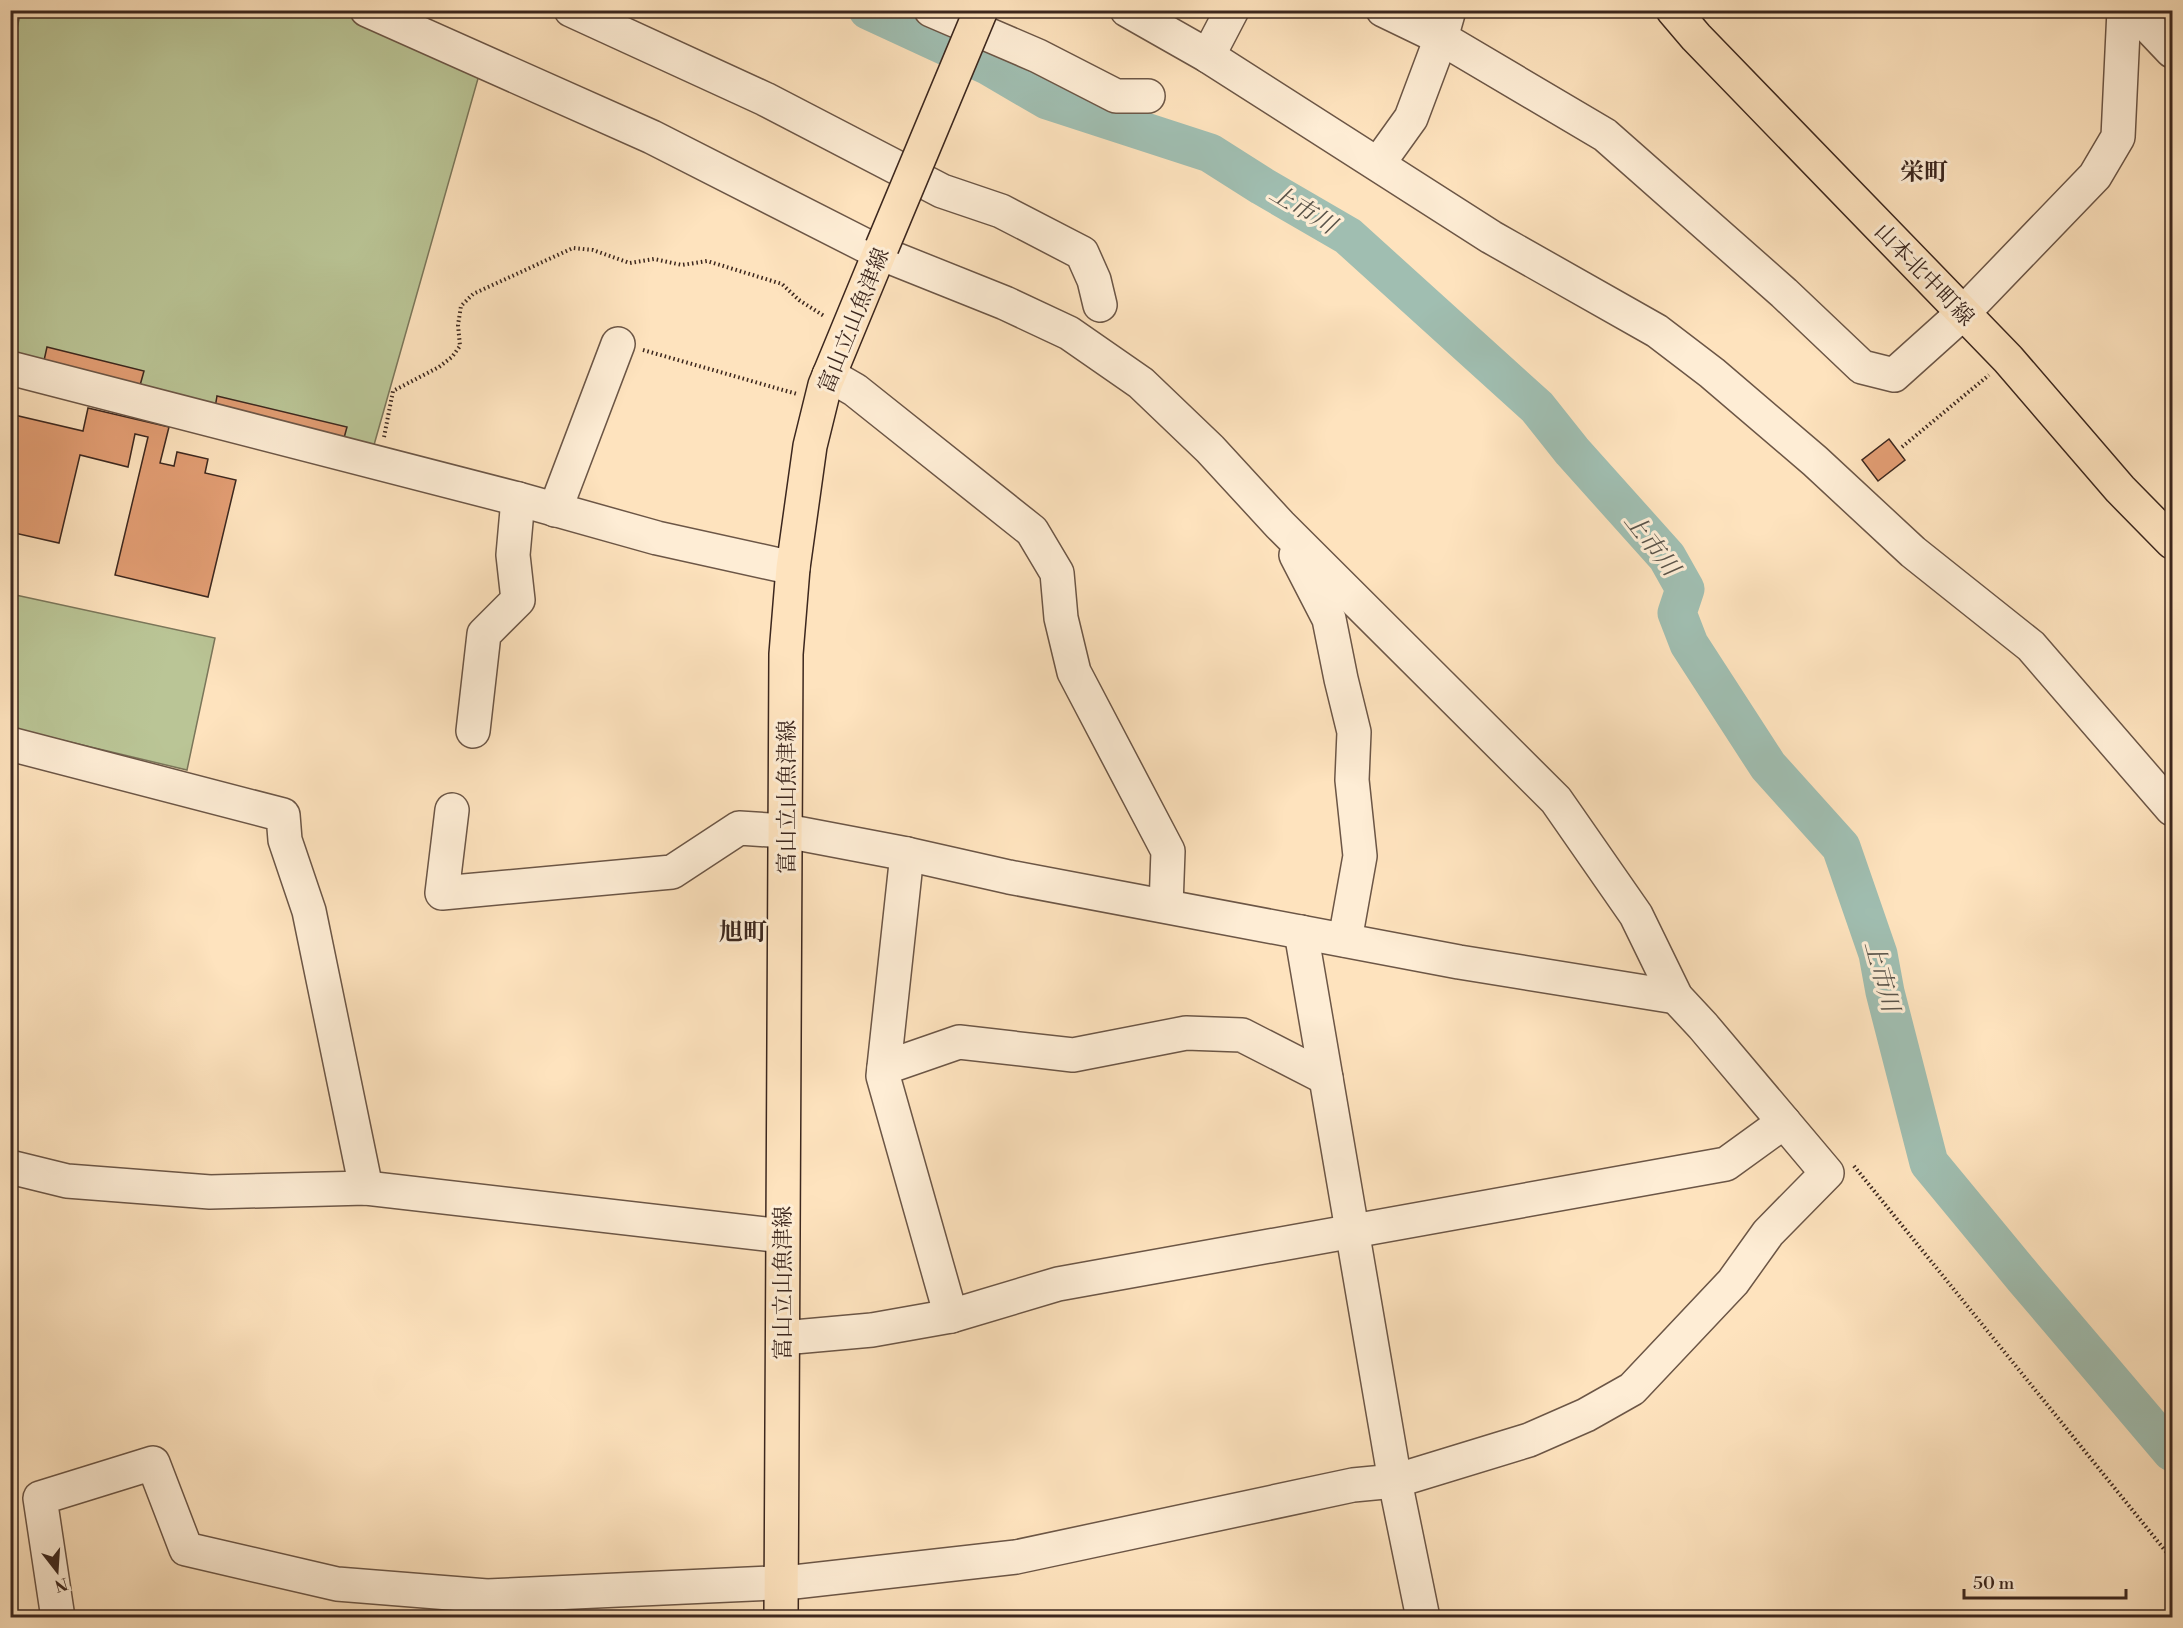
<svg xmlns="http://www.w3.org/2000/svg" width="2183" height="1628" viewBox="0 0 2183 1628" font-family="'Libre Bodoni','Noto Serif JP',serif">
<rect width="100%" height="100%" fill="#fee3be"/>
<filter id="stains"><feTurbulence type="fractalNoise" baseFrequency=".00333" numOctaves="4"/><feColorMatrix values="0 0 0 0 .2 0 0 0 0 .09 0 0 0 0 .02 0 0 0 .5 -.17"/></filter>
<radialGradient id="worn" r=".72"><stop offset=".6" stop-color="#630" stop-opacity="0"/><stop offset="1" stop-color="#630" stop-opacity=".3"/></radialGradient>
<!-- green -->
<g fill="#bac596" stroke="#7b765a" stroke-width="1.5">
<polygon points="21,11 344,11 481,68 372,452 11,358 10,58"/>
<polygon points="11,594 215,638 187,770 11,728"/>
</g>
<g fill="none" stroke-linecap="round" stroke-linejoin="round">
<!-- river -->
<polyline stroke="#a0beb1" stroke-width="39" points="868,10 987,65 1047,100 1210,153 1262,186 1348,236 1537,407 1572,451 1667,557 1685,589 1677,613 1689,644 1768,766 1841,847 1878,954 1885,992 1929,1163 2024,1278 2172,1452"/>
</g>
<!-- building -->
<g fill="#e29d73" stroke="#3c271e" stroke-width="1.5">
<polygon points="47,347 144,371 139,389 43,365"/>
<polygon points="217,396 347,427 344,438 215,408"/>
<polygon points="88,408 169,427 160,463 174,466 177,452 208,459 205,473 236,480 208,597 115,575 148,437 135,434 128,467 80,455 59,543 10,532 10,414 83,431"/>
<polygon points="1889,439 1905,460 1878,481 1862,460"/>
<polygon points="10,561 16,562 10,587"/>
</g>
<g fill="none" stroke-linecap="round" stroke-linejoin="round">
<defs>
<g id="minor">
<polyline points="571,10 765,99 942,191 1001,211 1082,253 1094,280 1100,305"/>
<polyline points="931,10 1038,56 1116,96 1148,96"/>
<polyline points="1127,10 1208,56 1491,237 1657,331 1712,373 1815,461 1913,552 2031,646 2172,809"/>
<polyline points="1383,10 1441,38 1605,135 1784,293 1862,367 1894,375 1963,313 2095,176 2118,137 2124,10"/>
<polyline points="2133,10 2172,51"/>
<polyline points="1208,56 1232,10"/>
<polyline points="1378,164 1411,118 1441,38 1449,10"/>
<polyline points="10,368 518,499 657,538 793,568"/>
<polyline points="829,375 855,390 1032,531 1057,573 1061,618 1074,672 1168,851 1166,906"/>
<polyline points="555,510 618,344"/>
<polyline points="1296,555 1329,619 1341,679 1354,732 1352,780 1360,856 1345,940"/>
<polyline points="473,731 484,634 518,600 513,555 518,499"/>
<polyline points="10,744 283,815 285,840 309,911 366,1188"/>
<polyline points="452,810 442,893 672,872 739,828 786,831 907,854 1009,877 1459,962 1676,997"/>
<polyline points="907,854 883,1076 951,1316 1058,1284 1726,1164 1784,1122"/>
<polyline points="1301,932 1395,1481 1423,1618"/>
<polyline points="884,1068 959,1042 1073,1055 1186,1033 1242,1035 1326,1078"/>
<polyline points="10,1167 67,1181 210,1192 366,1188 782,1236"/>
<polyline points="783,1338 872,1330 951,1316"/>
<polyline points="58,1618 40,1498 153,1463 186,1549 337,1584 487,1596 794,1582 1016,1557 1353,1485 1395,1481 1529,1440 1586,1415 1632,1389 1733,1282 1768,1233 1827,1173 1703,1026 1676,997 1636,915 1556,800 1280,525 1210,449 1141,383 1069,333 1005,303 880,253 652,137 367,10"/>
</g>
<g id="major">
<polyline points="1673,10 1696,37 2008,359 2120,489 2172,542"/>
<polyline points="781,1618 786,654 793,568 810,446 825,385 882,247"/>
</g>
</defs>
<!-- minor casing -->
<use href="#minor" stroke="#6c5646" stroke-width="36"/>
<!-- major casing -->
<use href="#major" stroke="#3c271e" stroke-width="36"/>
<!-- path -->
<g stroke="#3c271e" stroke-width="4" stroke-dasharray="1.5 3" stroke-linecap="butt">
<polyline points="643,350 797,394"/>
<polyline points="384,437 393,391 439,367 452,357 460,346 458,325 461,306 473,294 573,248 593,250 630,263 654,259 682,265 707,261 782,284 799,300 824,316"/>
<polyline points="1902,447 1989,375"/>
<polyline points="1854,1166 2172,1559"/>
</g>
<!-- minor -->
<use href="#minor" stroke="#feedd5" stroke-width="33"/>
<!-- major -->
<use href="#major" stroke="#fee3be" stroke-width="33"/>
<defs>
<polyline id="major-bridge" points="882,247 981,10"/>
</defs>
<!-- major-bridge casing -->
<use href="#major-bridge" stroke="#3c271e" stroke-width="36" stroke-linecap="butt"/>
<!-- major-bridge -->
<use href="#major-bridge" stroke="#fee3be" stroke-width="33"/>
</g>
<g text-anchor="middle" stroke-width="6" stroke-linejoin="round" paint-order="stroke">
<!-- street labels -->
<g font-size="22" fill="#3c271e" stroke="#feedd5">
<text transform="translate(1925 274) rotate(46)" y="8">山本北中町線</text>
<text transform="translate(853 320) rotate(-68)" y="8">富山立山魚津線</text>
<text transform="translate(786 797) rotate(-90)" y="8">富山立山魚津線</text>
<text transform="translate(782 1283) rotate(-90)" y="8">富山立山魚津線</text>
</g>
<!-- neighbourhood labels -->
<g font-size="24" font-weight="bold" fill="#3c271e" stroke="#feedd5">
<text x="1924" y="180">栄町</text>
<text x="743" y="940">旭町</text>
</g>
<!-- water labels -->
<g font-size="24" font-style="italic" fill="#5a544a" stroke="#feedd5">
<text transform="translate(1303 209) rotate(31)" y="8">上市川</text>
<text transform="translate(1652 544) rotate(52)" y="8">上市川</text>
<text transform="translate(1882 976) rotate(75)" y="8">上市川</text>
</g>
</g>
<!-- margin -->
<rect width="2183" height="1628" fill="none" stroke="#fee3be" stroke-width="36"/>
<rect x="12" y="12" width="2159" height="1604" fill="none" stroke="#3c271e" stroke-width="3"/>
<rect x="18" y="18" width="2147" height="1592" fill="none" stroke="#3c271e" stroke-width="1.5"/>
<!-- north arrow -->
<g transform="translate(57 1571) rotate(163)" stroke="#feedd5" stroke-width="4.5" paint-order="stroke">
<path d="M0-4.5L10 22L0 15L-10 22Z" fill="#3c271e"/>
<text y="-9" font-size="16" font-weight="bold" text-anchor="middle" fill="#3c271e">N</text>
</g>
<!-- scale -->
<path d="M1964 1589v9h162v-9" fill="none" stroke="#3c271e" stroke-width="3"/>
<text x="1973" y="1589" font-size="18" fill="#3c271e" stroke="#feedd5" stroke-width="4.5" paint-order="stroke">50 m</text>
<rect width="100%" height="100%" filter="url(#stains)"/>
<rect width="100%" height="100%" fill="url(#worn)"/>
</svg>
